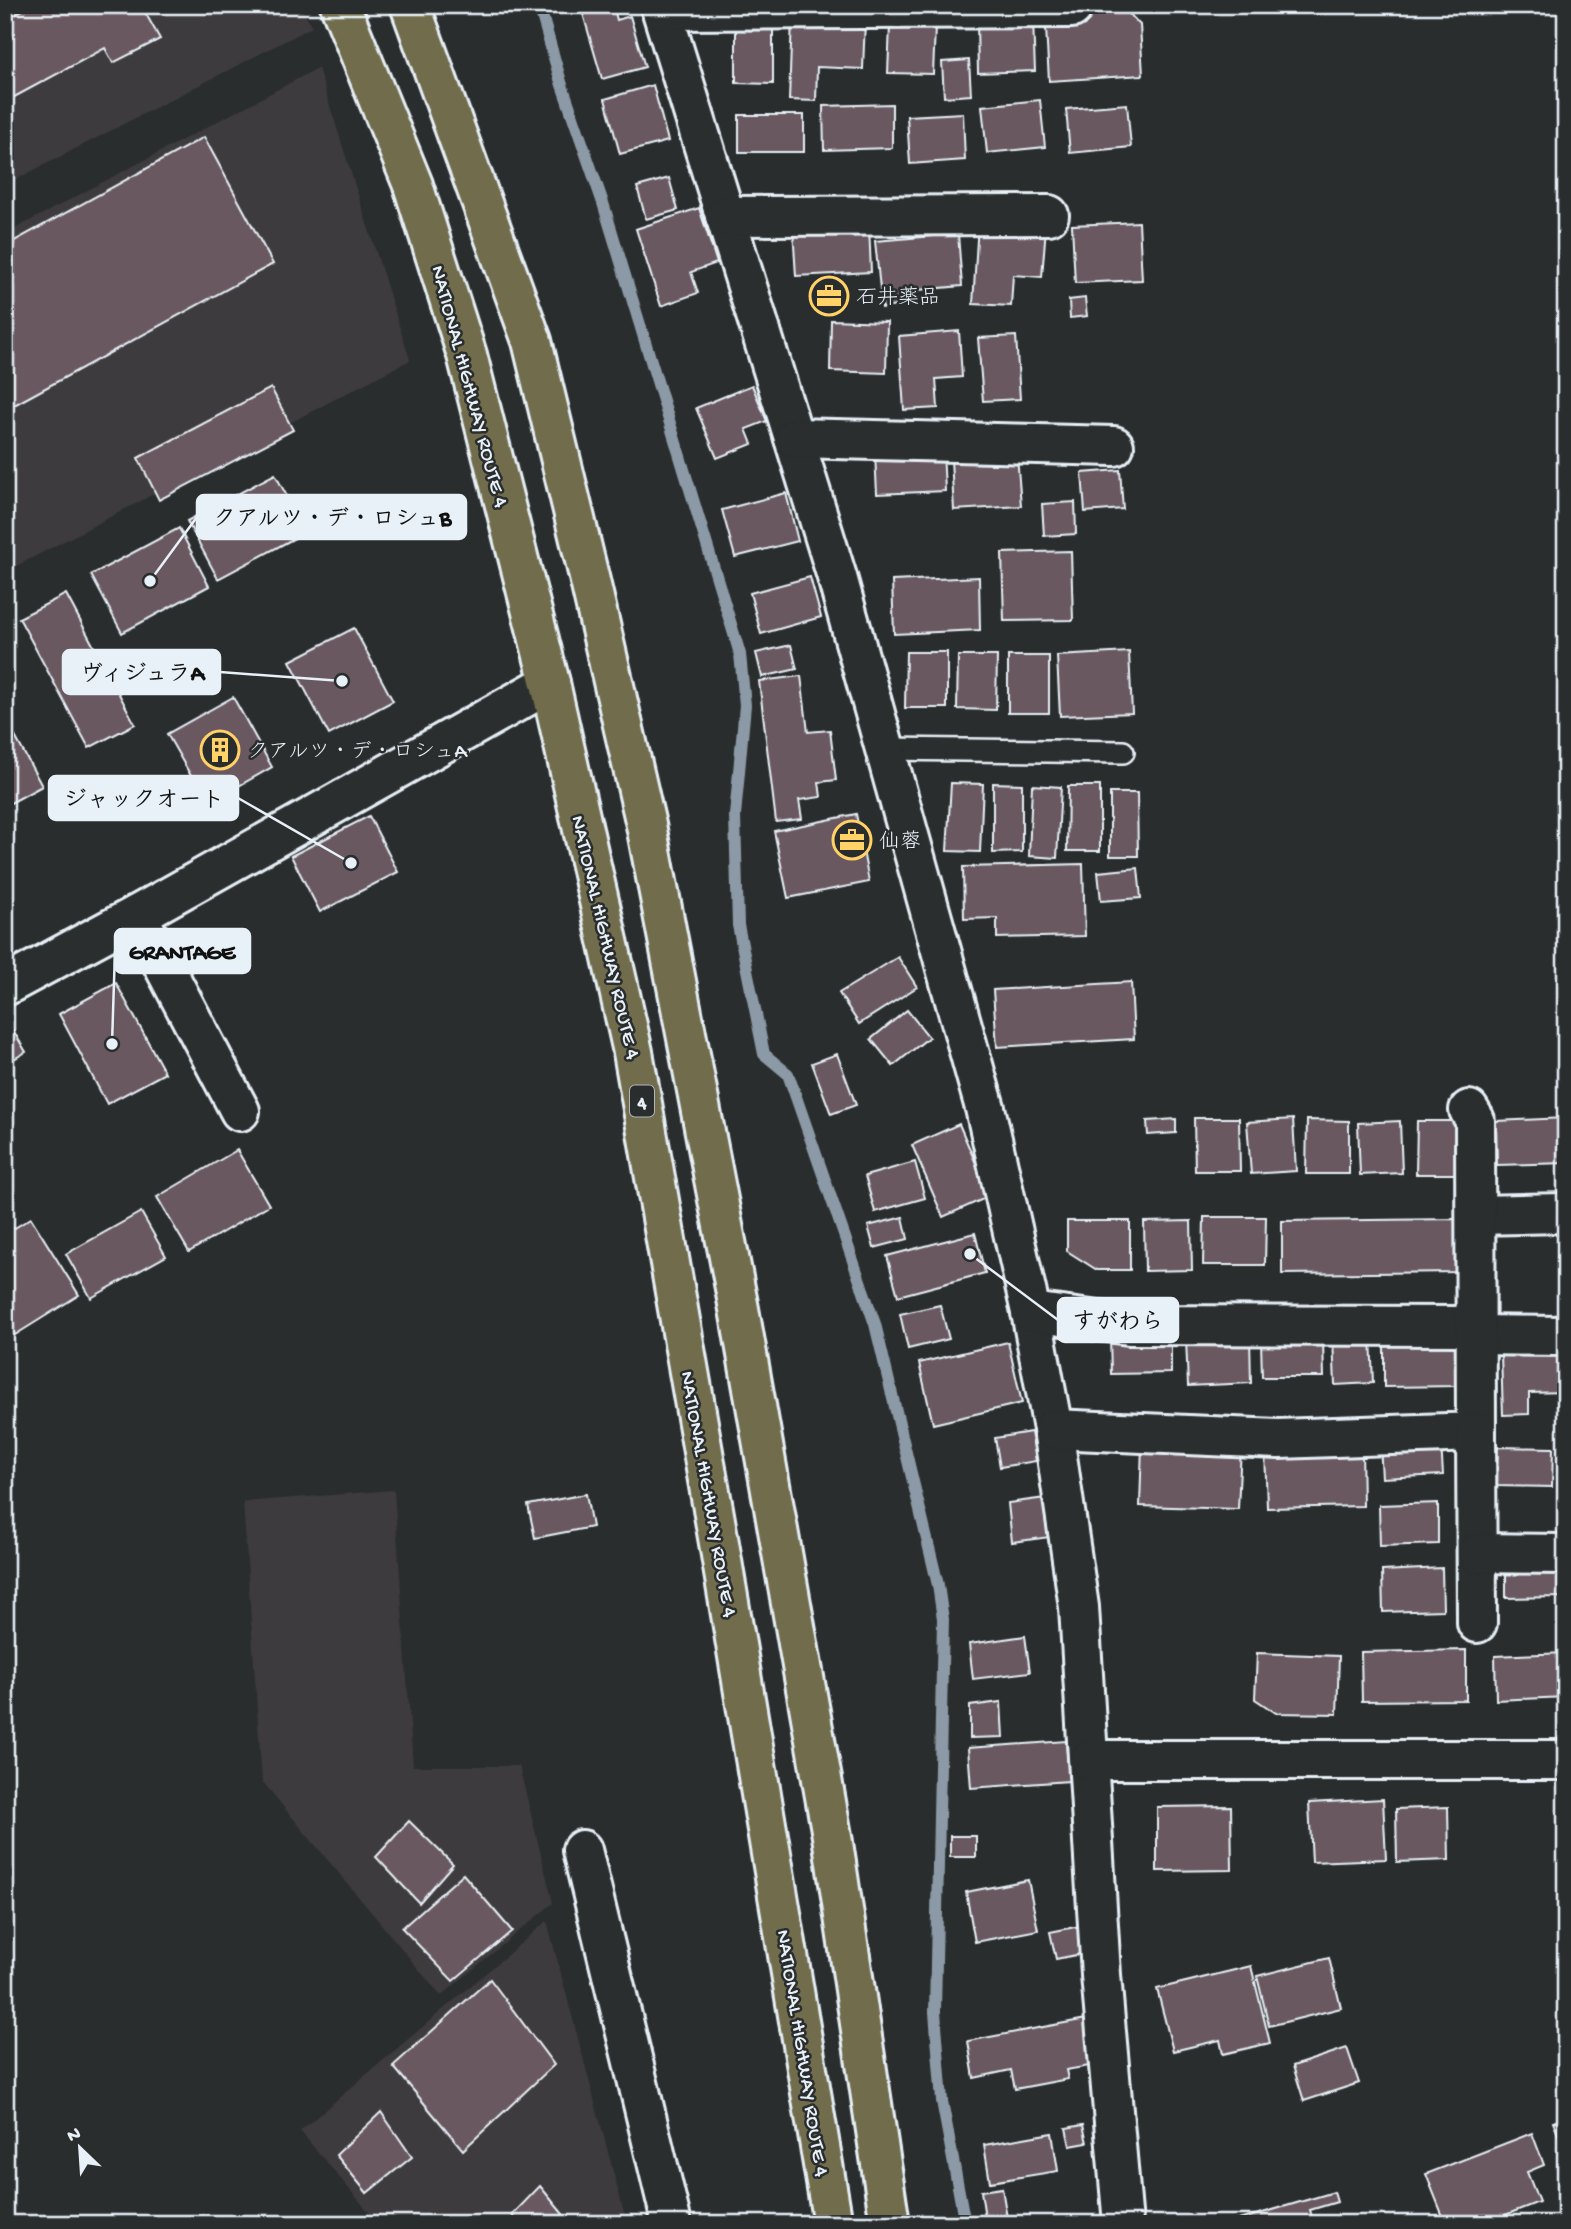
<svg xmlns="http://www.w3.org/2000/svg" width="1571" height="2229" viewBox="0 0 1571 2229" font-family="'Gochi Hand','Klee One',sans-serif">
<rect width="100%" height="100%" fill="#2a2d2e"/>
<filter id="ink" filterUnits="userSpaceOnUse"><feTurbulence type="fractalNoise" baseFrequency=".0143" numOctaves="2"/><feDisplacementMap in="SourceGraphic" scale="14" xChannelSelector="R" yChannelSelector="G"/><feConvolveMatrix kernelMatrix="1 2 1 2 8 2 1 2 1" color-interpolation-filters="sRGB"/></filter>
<g filter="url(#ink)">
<!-- built -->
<g fill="#3d3a3d">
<polygon points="15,5 300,5 312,27 5,185 5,10"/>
<polygon points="318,68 410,360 5,572 5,234"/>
<polygon points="394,1490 413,1766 519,1766 553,1903 441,1996 262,1781 243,1502"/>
<polygon points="547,1921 627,2224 379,2224 300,2131"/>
</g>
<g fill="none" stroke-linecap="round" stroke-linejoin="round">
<!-- stream -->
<polyline stroke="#8b9aa6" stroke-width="12" points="539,5 561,82 603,203 740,654 745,705 735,816 738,925 764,1054 788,1074 875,1324 938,1585 943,1619 935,2012 942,2101 965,2224"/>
</g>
<!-- building -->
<g fill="#6a5960" stroke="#e8f1f8" stroke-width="2">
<polygon points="32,5 141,5 160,39 113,63 105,48 5,102 5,20"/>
<polygon points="613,5 617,20 630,16 645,67 602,79 583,14"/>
<polygon points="1121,5 1140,25 1143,75 1049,81 1045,10"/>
<polygon points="792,18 865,20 863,69 817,67 816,101 789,100"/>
<polygon points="1033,20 1035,71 978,73 977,22"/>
<polygon points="890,25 935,27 933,74 888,73"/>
<polygon points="736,26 773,26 773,84 736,83"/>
<polygon points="969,60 971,95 944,97 942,62"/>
<polygon points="653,85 668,141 620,154 605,99"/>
<polygon points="1040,100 1045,147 987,153 982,106"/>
<polygon points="892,104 892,148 824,150 823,106"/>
<polygon points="1127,104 1131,147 1070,153 1066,109"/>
<polygon points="963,113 965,160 910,164 907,116"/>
<rect x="739" y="115" width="65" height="37"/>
<polygon points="204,137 273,264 5,410 5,246"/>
<polygon points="669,178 678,210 646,219 637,187"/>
<polygon points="699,208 717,263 691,272 698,293 661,306 636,229"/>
<polygon points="1139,222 1142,280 1075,283 1072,225"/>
<polygon points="978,223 1046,227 1042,277 1013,275 1011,306 973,304"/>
<polygon points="869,225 871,272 796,276 793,229"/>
<polygon points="958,234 962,286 918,290 907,305 882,308 875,241"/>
<polygon points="1085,298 1087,316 1070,318 1069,300"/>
<polygon points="831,320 887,322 886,373 830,371"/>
<polygon points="959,331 962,377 936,379 938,408 904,410 899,336"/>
<polygon points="1016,336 1020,399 983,401 978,338"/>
<polygon points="752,385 767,421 746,429 752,444 717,458 696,408"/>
<polygon points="271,388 293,430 159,500 138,458"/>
<polygon points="943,450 945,491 877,494 875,453"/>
<polygon points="1017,455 1021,506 954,510 951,460"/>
<polygon points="1120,470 1123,509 1085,512 1082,473"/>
<polygon points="275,474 306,532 218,579 187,521"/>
<polygon points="786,493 798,541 735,557 722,510"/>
<polygon points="1075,502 1076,534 1044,536 1042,504"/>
<polygon points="179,528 209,586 122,633 91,575"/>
<polygon points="1071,551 1073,620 1004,621 1002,553"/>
<polygon points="810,577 821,617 761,634 750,593"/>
<polygon points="979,577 980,630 894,634 892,581"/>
<polygon points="66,594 135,724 89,748 19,618"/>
<polygon points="354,628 393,701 329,735 290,661"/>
<polygon points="791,645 797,669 762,677 756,653"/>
<polygon points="906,652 947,652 947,708 905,708"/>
<polygon points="1129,652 1132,713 1060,716 1057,656"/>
<polygon points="958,656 997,656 996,710 957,709"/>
<rect x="1008" y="656" width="41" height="57"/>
<polygon points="801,676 808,732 830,730 836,780 819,782 821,797 799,800 802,819 776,822 759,681"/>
<polygon points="233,697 272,767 207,804 167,734"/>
<polygon points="5,718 42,786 5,806"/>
<polygon points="951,783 983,784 980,852 947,851"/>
<polygon points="993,783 1022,784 1022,852 993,853"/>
<polygon points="1032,785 1061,787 1057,858 1029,856"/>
<polygon points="1068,786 1100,786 1100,851 1067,851"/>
<polygon points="1110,793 1137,793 1138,856 1110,856"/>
<polygon points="856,814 869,882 788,898 774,831"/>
<polygon points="369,816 398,872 320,912 291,856"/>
<polygon points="1083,864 1085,936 997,938 997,918 964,919 963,867"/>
<polygon points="1138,868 1141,898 1101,901 1098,872"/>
<polygon points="898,957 917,987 859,1024 839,993"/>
<polygon points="1131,982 1134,1039 997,1047 993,990"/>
<polygon points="116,983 165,1073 107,1104 59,1014"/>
<polygon points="907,1010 929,1037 893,1066 871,1039"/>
<polygon points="5,1017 26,1052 5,1064"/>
<polygon points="837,1054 856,1105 831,1114 812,1063"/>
<polygon points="1194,1118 1239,1118 1240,1171 1195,1171"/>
<polygon points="1566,1118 1566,1163 1497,1165 1496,1121"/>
<polygon points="1176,1119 1176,1133 1148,1135 1147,1121"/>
<polygon points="1293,1119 1296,1171 1251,1174 1247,1122"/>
<polygon points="1307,1120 1349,1121 1349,1174 1306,1174"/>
<polygon points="1400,1121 1402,1173 1360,1175 1358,1123"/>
<polygon points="1417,1121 1457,1121 1457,1174 1416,1174"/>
<polygon points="959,1124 990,1196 943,1217 912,1145"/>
<polygon points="237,1150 269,1205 189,1252 157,1197"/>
<polygon points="915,1162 925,1198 875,1212 865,1176"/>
<polygon points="141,1212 166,1256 91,1298 66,1254"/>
<polygon points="903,1217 908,1239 874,1248 868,1226"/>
<polygon points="1204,1217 1266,1217 1265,1265 1203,1265"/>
<polygon points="31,1218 79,1295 15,1335 5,1320 5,1234"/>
<polygon points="1458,1219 1459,1272 1282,1274 1282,1221"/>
<polygon points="1067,1221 1130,1221 1130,1270 1097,1270 1067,1251"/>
<polygon points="1191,1221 1192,1270 1145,1271 1144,1222"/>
<polygon points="975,1233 985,1273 898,1296 887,1256"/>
<polygon points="940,1305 949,1339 908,1349 900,1314"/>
<polygon points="1171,1336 1171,1373 1111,1374 1110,1337"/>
<polygon points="1371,1336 1373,1383 1335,1385 1333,1338"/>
<polygon points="1250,1337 1251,1383 1188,1386 1186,1339"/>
<polygon points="1323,1340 1324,1377 1262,1377 1261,1341"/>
<polygon points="1459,1341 1459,1386 1384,1387 1384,1342"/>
<polygon points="1008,1342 1022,1403 933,1424 919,1363"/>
<polygon points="1563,1352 1564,1392 1529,1393 1529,1414 1503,1415 1501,1354"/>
<polygon points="1031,1432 1036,1461 1000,1467 995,1438"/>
<polygon points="1441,1441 1443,1475 1382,1478 1380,1444"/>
<polygon points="1142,1444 1241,1447 1238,1509 1140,1506"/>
<polygon points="1498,1447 1553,1448 1552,1487 1497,1486"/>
<polygon points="1362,1448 1363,1506 1267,1508 1265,1450"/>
<rect x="1563" y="1449" width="3" height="41"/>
<polygon points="586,1494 592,1527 535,1538 528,1505"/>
<polygon points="1046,1498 1050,1537 1012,1542 1008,1503"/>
<polygon points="1438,1503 1438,1544 1380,1546 1379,1505"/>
<polygon points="1563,1564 1563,1597 1506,1598 1506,1565"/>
<polygon points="1442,1568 1443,1610 1383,1612 1382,1571"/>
<polygon points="1025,1636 1030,1672 973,1679 969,1644"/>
<polygon points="1466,1650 1466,1700 1362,1701 1361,1652"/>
<polygon points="1257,1653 1339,1656 1337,1714 1276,1713 1255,1699"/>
<polygon points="1566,1653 1566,1697 1496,1700 1495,1656"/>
<polygon points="1001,1702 1003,1737 970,1738 970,1706"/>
<polygon points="1066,1741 1069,1781 971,1788 968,1748"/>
<polygon points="1383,1799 1386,1859 1312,1862 1309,1803"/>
<polygon points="1231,1806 1232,1870 1157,1871 1157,1807"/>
<polygon points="1448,1807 1449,1860 1397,1862 1396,1809"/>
<polygon points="409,1821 453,1864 419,1903 376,1857"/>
<rect x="950" y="1836" width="26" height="21"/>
<polygon points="463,1874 512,1931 453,1981 402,1928"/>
<polygon points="1028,1880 1038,1930 975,1942 966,1892"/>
<polygon points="1080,1926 1086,1953 1056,1959 1050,1932"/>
<polygon points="1329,1958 1341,2008 1269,2026 1257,1976"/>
<polygon points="1251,1966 1270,2043 1223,2054 1220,2040 1173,2051 1157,1989"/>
<polygon points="490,1979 554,2065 463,2150 393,2066"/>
<polygon points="1566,1983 1566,2066 1564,2066 1562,1984"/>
<polygon points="1092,2018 1101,2064 1066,2070 1068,2079 1015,2089 1011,2070 974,2078 968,2041"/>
<polygon points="1347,2048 1359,2083 1304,2101 1293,2066"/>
<polygon points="381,2112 412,2157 367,2193 336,2155"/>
<polygon points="1566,2117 1566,2145 1563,2146 1553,2122"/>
<polygon points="1083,2125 1087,2143 1070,2146 1066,2128"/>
<polygon points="1052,2133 1058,2171 990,2182 984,2145"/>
<polygon points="1532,2133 1544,2165 1527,2172 1539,2202 1482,2224 1446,2224 1426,2174"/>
<polygon points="540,2186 571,2224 519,2224 512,2215"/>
<polygon points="1002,2188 1008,2224 986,2224 981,2191"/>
<polygon points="1334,2192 1337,2202 1310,2210 1314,2224 1225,2224"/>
</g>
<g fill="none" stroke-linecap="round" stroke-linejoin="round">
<defs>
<polyline id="lane" points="885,749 1123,752"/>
<g id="street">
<polyline points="660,5 837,577 985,1108 1031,1312 1053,1429 1079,1607 1101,1975 1123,2224"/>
<polyline points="662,10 1072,8"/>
<polyline points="725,216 1049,215"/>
<polyline points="794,438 1114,446"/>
<polyline points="137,915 240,1111"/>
<polyline points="5,986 137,915 550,683"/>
<polyline points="1476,1215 1566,1213"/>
<polyline points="1031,1312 1129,1325 1476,1326"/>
<polyline points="1476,1335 1566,1336"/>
<polyline points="1053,1429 1278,1439 1476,1432 1475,1120 1469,1110"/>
<polyline points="1476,1432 1477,1623"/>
<polyline points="1477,1553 1566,1554"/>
<polyline points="1089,1760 1566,1760"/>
<polyline points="582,1850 672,2224"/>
</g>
<g id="highway">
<polyline points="340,5 413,185 467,355 550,683 633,1052 719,1543 833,2224"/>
<polyline points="410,5 532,341 590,581 646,825 739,1309 832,1836 890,2224"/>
</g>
</defs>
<!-- lane casing -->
<use href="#lane" stroke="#e8f1f8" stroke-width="26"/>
<!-- street casing -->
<use href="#street" stroke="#e8f1f8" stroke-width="44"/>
<!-- highway casing -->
<use href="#highway" stroke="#e8f1f8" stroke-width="44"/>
<!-- lane -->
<use href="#lane" stroke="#2a2d2e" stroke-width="21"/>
<!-- street -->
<use href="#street" stroke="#2a2d2e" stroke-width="38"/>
<!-- highway -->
<use href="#highway" stroke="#716c4b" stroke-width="38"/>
</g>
</g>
<!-- icons -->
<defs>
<symbol id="office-ring" viewBox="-11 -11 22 22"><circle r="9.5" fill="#2a2d2e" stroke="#ffd166" stroke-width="1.5"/><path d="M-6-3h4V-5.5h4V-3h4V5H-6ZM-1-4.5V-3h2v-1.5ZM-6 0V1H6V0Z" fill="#ffd166"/></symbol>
<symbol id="building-ring" viewBox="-11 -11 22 22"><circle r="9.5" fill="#2a2d2e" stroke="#ffd166" stroke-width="1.5"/><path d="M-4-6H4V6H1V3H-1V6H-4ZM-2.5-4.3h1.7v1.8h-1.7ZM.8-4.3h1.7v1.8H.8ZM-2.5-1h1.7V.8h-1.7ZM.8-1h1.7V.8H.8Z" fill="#ffd166"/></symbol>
</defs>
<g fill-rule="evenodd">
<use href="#office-ring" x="807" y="274" width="44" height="44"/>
<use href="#building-ring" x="198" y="728" width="44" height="44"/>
<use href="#office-ring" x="830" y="818" width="44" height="44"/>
</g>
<g text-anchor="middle" stroke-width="5" stroke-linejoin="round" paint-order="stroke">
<!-- shield labels -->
<rect fill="#2a2d2e" stroke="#afb6bb" stroke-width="2" x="630" y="1085.5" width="24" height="31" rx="5"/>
<g font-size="19" font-weight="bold" fill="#e8f1f8">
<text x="642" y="1108">4</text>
</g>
<!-- poi labels -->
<g font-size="21" fill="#e8f1f8" stroke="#2a2d2e" text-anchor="start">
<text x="856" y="303">石井薬品</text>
<text x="247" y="757">クアルツ・デ・ロシュA</text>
<text x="879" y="847">仙蓉</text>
</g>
<!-- street labels -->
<g font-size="21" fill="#e8f1f8" stroke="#2a2d2e">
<text transform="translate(471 386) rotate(75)" y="7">NATIONAL HIGHWAY ROUTE 4</text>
<text transform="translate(607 937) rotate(77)" y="7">NATIONAL HIGHWAY ROUTE 4</text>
<text transform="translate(710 1494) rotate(80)" y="7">NATIONAL HIGHWAY ROUTE 4</text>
<text transform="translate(804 2053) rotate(81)" y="7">NATIONAL HIGHWAY ROUTE 4</text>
</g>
</g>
<!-- callouts -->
<path fill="none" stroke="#e8f1f8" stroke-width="2.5" d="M150 581L197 517M342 681L220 672M351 863L238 798M112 1044L115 951M970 1254L1058 1320"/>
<g fill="#e8f1f8" stroke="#2a2d2e" stroke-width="2.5">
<circle cx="150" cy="581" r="7"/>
<circle cx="342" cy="681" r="7"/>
<circle cx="351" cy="863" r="7"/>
<circle cx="112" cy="1044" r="7"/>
<circle cx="970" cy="1254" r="7"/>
</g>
<g fill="#e8f1f8" stroke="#e8f1f8" stroke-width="2.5">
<rect x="197" y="495" width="269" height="44" rx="7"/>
<rect x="63" y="650" width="157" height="44" rx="7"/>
<rect x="49" y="776" width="189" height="44" rx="7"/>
<rect x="115" y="929" width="135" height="44" rx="7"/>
<rect x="1058" y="1298" width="120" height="44" rx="7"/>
</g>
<g font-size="23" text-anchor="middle" font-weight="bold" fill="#111">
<text x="332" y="525">クアルツ・デ・ロシュB</text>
<text x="142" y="680">ヴィジュラA</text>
<text x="144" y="806">ジャックオート</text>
<text x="182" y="959">GRANTAGE</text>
<text x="1118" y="1328">すがわら</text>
</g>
<!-- margin -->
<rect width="1571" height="2229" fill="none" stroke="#2a2d2e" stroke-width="28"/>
<rect x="14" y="14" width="1543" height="2201" fill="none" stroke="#e8f1f8" stroke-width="2.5" filter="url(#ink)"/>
<!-- north arrow -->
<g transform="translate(80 2148) rotate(335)" stroke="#2a2d2e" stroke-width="5" paint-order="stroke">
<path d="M0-5L12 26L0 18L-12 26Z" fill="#e8f1f8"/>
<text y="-10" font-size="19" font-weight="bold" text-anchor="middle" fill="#e8f1f8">N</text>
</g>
</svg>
